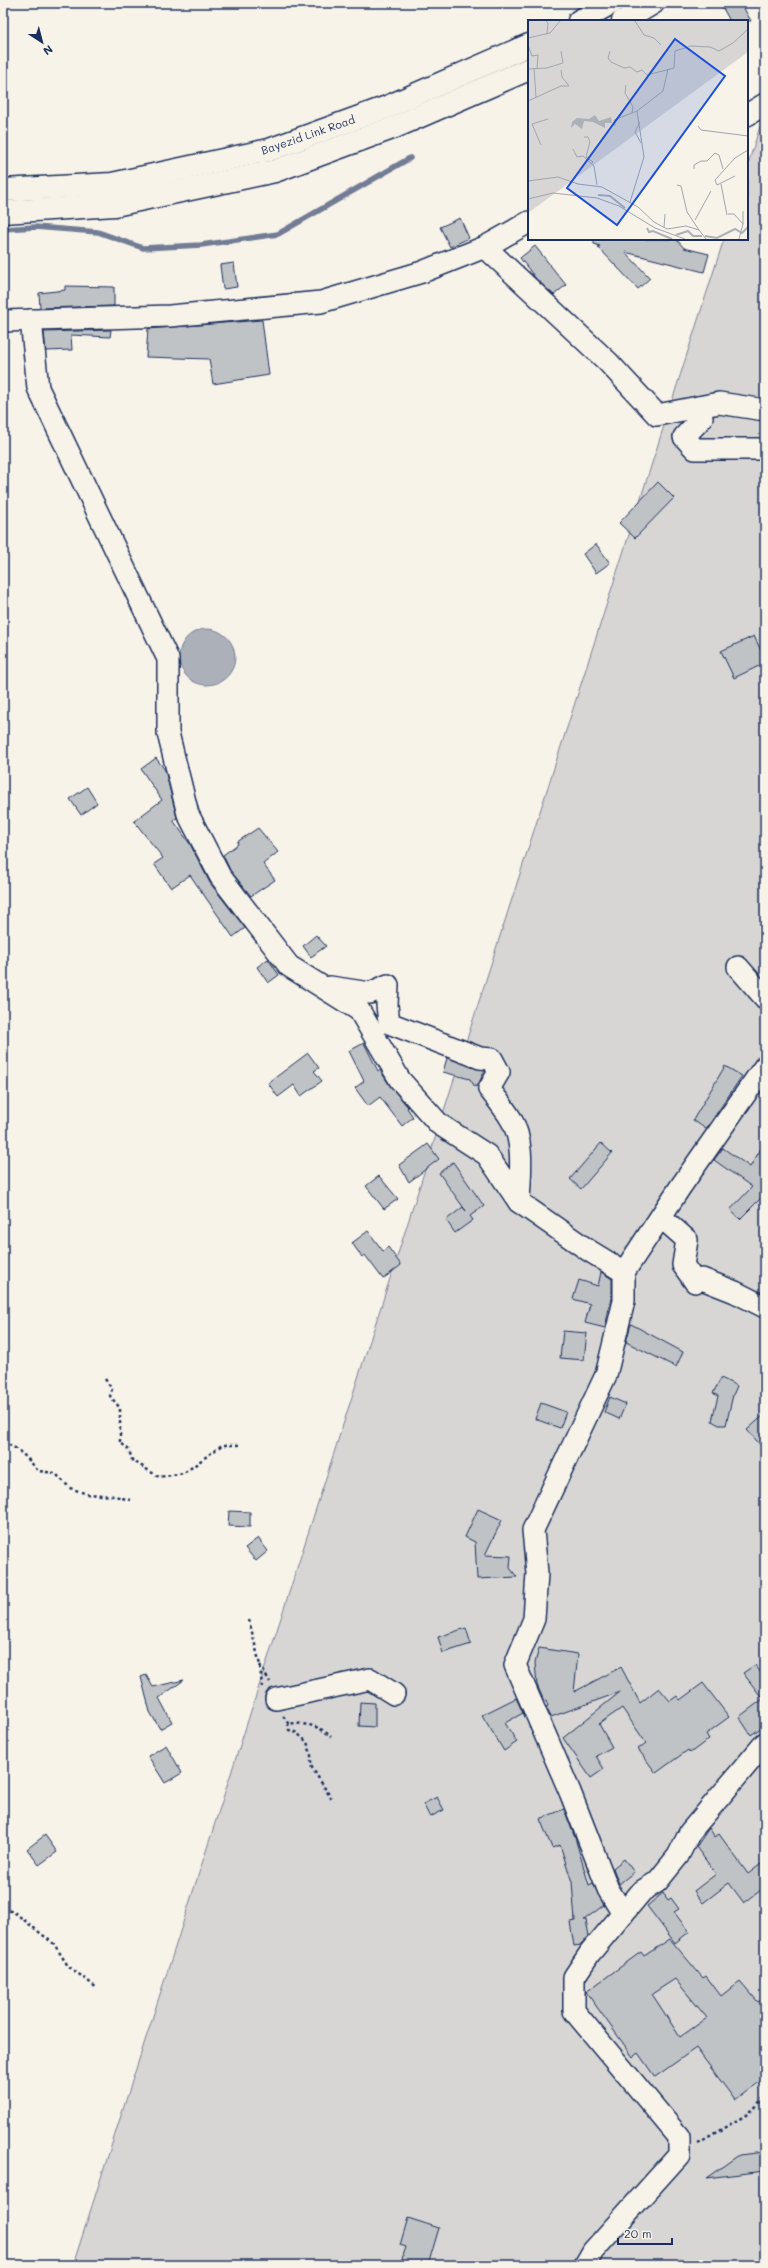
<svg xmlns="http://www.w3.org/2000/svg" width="768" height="2268" viewBox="0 0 768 2268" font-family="Mali,sans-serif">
<rect width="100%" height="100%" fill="#f7f3e8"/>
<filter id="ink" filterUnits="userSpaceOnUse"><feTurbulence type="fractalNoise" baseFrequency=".025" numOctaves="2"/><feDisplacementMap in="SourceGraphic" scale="8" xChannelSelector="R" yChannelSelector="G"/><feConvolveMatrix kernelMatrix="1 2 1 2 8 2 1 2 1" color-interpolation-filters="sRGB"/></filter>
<g filter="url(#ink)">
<!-- green -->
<polygon fill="#d7d6d4" stroke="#798299" points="765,111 765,2265 73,2265 724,239 747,239 747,167"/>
<!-- water -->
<circle fill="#acb0b9" stroke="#727c95" cx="207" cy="657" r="28"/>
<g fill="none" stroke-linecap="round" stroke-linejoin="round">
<!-- stream -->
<polyline stroke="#727c95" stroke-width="5.5" points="3,229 35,227 98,232 143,248 201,245 278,234 410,158"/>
</g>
<!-- building -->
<g fill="#c0c3c5" stroke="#1b2f5e" fill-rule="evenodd">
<polygon points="720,3 741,3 751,21 730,21"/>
<polygon points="460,218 469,238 450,247 440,227"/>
<polygon points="594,239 676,239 684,248 709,254 704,272 625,252 650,278 638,289 598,247 600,246 594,244"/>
<polygon points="535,246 566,285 554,295 537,280 520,258"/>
<polygon points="234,263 237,287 223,289 220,265"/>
<polygon points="65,286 114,287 114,306 40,308 39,293 65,290"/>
<polygon points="262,320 269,375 213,384 209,359 146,357 148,329"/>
<polygon points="111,330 110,337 71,335 72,350 46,351 44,332"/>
<polygon points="658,482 674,498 635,538 619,523"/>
<polygon points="596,544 610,563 596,573 583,554"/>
<polygon points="754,636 765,659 765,663 734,678 721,651"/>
<polygon points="156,758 165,770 177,818 173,820 190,844 210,883 245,928 233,937 190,875 171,888 154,864 163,858 134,821 162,800 141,769"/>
<polygon points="87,787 97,803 81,815 70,799"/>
<polygon points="258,828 278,852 263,864 275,880 251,896 230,870 223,855 238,844 237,842"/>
<polygon points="316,935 326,946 311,957 303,946"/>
<polygon points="268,959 279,975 268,983 257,967"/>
<polygon points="364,1043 378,1071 380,1070 390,1086 408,1107 407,1108 413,1117 402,1126 380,1097 368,1106 355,1088 364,1081 349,1051"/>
<polygon points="308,1053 319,1068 314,1071 322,1081 301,1096 294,1085 278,1097 268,1083"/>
<polygon points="447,1058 485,1070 478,1085 475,1087 470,1079 443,1072"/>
<polygon points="725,1066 742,1076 706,1129 693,1120"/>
<polygon points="765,1142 765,1196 764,1195 740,1219 730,1210 752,1187 714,1160 723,1148 750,1167"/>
<polygon points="601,1143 612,1153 581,1189 570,1179"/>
<polygon points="428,1144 439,1159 409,1182 399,1165"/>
<polygon points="453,1162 484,1206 470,1216 473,1220 455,1233 446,1220 463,1207 466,1211 439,1173"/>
<polygon points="379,1176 398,1199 384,1209 366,1186"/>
<polygon points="368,1231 383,1251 388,1247 401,1265 383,1279 365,1255 362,1257 352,1243"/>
<polygon points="601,1272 612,1279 612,1293 605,1328 585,1323 590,1304 573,1299 579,1280 598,1286"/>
<polygon points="631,1324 683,1352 676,1367 626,1342"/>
<polygon points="563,1331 587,1333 584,1360 560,1358"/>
<polygon points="721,1378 737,1386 733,1395 726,1425 719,1425 712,1421 718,1396 713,1393"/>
<polygon points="610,1397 626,1404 619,1419 604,1412"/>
<polygon points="541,1403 566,1412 560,1428 535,1419"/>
<polygon points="765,1414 765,1450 747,1430"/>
<polygon points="478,1509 502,1520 485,1555 511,1556 510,1568 517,1577 477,1579 475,1542 465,1537"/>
<polygon points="229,1511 250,1512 250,1527 228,1526"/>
<polygon points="258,1538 268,1551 256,1561 245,1548"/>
<polygon points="466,1628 471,1644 443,1653 438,1637"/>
<polygon points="539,1648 578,1654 574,1692 621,1667 640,1703 659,1688 670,1701 677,1696 680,1700 703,1683 729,1717 706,1734 709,1739 690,1753 688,1750 656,1773 638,1749 646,1743 622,1708 599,1724 612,1747 596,1756 604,1769 591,1778 563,1738 620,1692 551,1717 546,1707 548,1706 546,1700 544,1701 537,1685 535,1663"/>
<polygon points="755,1665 765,1678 765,1725 751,1735 739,1717 763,1699 743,1673"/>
<polygon points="146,1675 153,1687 184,1680 159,1698 172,1722 160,1729 150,1712 141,1677"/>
<polygon points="516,1698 523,1713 505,1723 517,1742 504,1751 482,1715"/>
<polygon points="360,1702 375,1703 375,1727 359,1726"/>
<polygon points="166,1745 182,1773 165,1783 148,1756"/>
<polygon points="437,1797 444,1810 430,1817 423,1804"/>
<polygon points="564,1809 575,1838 589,1885 593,1883 604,1905 584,1920 586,1920 589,1936 581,1945 574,1946 570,1922 575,1921 572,1882 560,1845 552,1848 540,1819"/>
<polygon points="709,1828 715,1837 719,1834 748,1874 765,1861 765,1887 744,1903 729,1883 703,1903 694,1891 716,1874 696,1847"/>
<polygon points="45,1835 57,1852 39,1865 27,1849"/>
<polygon points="624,1859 634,1872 619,1884 613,1868"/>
<polygon points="663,1893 668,1900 671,1898 679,1909 674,1912 689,1932 675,1943 647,1906"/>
<path d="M 670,1939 L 703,1978 L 706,1976 L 721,1996 L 740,1981 L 758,2002 L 765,1997 L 765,2078 L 735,2100 L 696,2048 L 655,2077 L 638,2053 L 633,2057 L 586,1992 L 641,1952 L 644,1956 ZM 675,1979 L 707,2018 L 680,2037 L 652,1994 Z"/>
<polygon points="764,2152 765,2171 706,2178 739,2155"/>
<polygon points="408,2218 439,2228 428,2265 400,2265 406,2247 400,2245"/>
</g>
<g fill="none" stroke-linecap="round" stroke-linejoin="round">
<defs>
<g id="minor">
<polyline points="747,115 765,104"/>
<polyline points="485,247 608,362 657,415 719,403 765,410"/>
<polyline points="31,320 38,388 168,659 168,733 188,814 220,876 289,966 359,1010 400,1080 439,1124 487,1155 519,1202 588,1250 624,1272 624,1301 606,1375 533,1530 537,1573 534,1619 515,1665 570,1792 608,1889 623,1914"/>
<polyline points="3,321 170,316 321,302 422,272 485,247 529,222"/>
<polyline points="699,407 702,418 684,437 695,449 765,449"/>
<polyline points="738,967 765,998"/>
<path d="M 330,987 L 370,993 L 388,985 L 387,1005 L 389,1023 L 480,1058 L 492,1059 L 499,1072 L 489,1089 C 497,1099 505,1109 511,1119 C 525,1142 520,1176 519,1202"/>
<polyline points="661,1217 687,1240 683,1265 695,1282 702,1279 735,1292 765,1307"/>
<polyline points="624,1272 681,1186 765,1066"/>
<polyline points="276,1699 370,1679 394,1694"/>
<polyline points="585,2265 593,2251 679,2155 679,2137 574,2011 574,1977 590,1953 642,1891 657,1882 678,1856 690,1832 765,1743"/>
</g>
<g id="major">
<polyline points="579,21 611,3"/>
<polyline points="623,21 653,3"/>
<polyline points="3,190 112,184 269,150 387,107 529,45"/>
<polyline points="3,212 115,205 275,171 395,127 529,69"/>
</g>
</defs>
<!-- minor casing -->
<use href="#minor" stroke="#1b2f5e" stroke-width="24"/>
<!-- major casing -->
<use href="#major" stroke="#1b2f5e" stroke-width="25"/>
<!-- path -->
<g stroke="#1b2f5e" stroke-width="2.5" stroke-dasharray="3 3" stroke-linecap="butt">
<polyline points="105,1379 112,1389 110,1396 120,1408 120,1442 129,1450 132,1460 159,1477 184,1473 222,1445 242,1445"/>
<path d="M 3,1442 C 18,1448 28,1458 38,1471 L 55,1473 L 70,1488 L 87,1494 L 115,1496 L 130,1500"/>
<polyline points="249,1620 260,1665 262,1687"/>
<polyline points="260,1665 270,1682"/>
<path d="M 283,1716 L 288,1723 C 305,1724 318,1724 331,1737"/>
<polyline points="288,1723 289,1730 297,1733 307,1742 311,1754 311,1766 331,1798"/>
<polyline points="3,1909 14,1912 54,1944 68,1966 97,1988"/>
<polyline points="698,2143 746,2115 765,2097"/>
</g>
<!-- minor -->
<use href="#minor" stroke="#f7f3e8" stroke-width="21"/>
<!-- major -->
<use href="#major" stroke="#f7f3e8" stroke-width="22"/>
</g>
</g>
<g text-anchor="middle" stroke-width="3" stroke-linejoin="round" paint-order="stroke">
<!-- street labels -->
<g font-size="11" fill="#1b2f5e" stroke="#f7f3e8">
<text transform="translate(308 135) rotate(-19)" y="4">Bayezid Link Road</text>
</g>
</g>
<!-- overview -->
<g transform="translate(528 20)">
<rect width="220" height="220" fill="#f7f3e8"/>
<path d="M 0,1 L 220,1 L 220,32 L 0,193 Z" fill="#d7d6d4"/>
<path d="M 67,95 L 71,101 L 83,97 L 84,103 L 77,103 L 77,108 L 65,102 L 56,101 L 54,109 L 47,104 L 43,108 L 44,102 L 49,98 L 61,99 Z" fill="#acb0b9"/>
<path fill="none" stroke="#acb0b9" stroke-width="2" d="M 70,175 L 82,176 L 97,188M 119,208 L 121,212 L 125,211 L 144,219M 148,215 L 160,211 L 165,216 L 174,216M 177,216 L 189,218 L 207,209 L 214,213 L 220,207"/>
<path fill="none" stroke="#9fa5b1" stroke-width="1" d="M 18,1 L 20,3 L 19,14M 107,1 L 116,15 L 126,18 L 133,25M 0,18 L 22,13 L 32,1M 0,25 L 4,36 L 10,35 L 9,48M 82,31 L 80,38 L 83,42 L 96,48 L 102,47 L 109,52 L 114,50 L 119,55 L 146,48 L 147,31 L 163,26 L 182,27 L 191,31 L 205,23 L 220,9M 6,48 L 8,77M 0,49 L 19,48 L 35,43 L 33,31M 98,65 L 97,73 L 105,87 L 104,93M 0,81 L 33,66 L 41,66 L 34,57 L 33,50M 112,102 L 107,112 L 113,123M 87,106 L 86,100 L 109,91M 170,106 L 173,110 L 220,116M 56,117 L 60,117 L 62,122 L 58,137 L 65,142 L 63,144M 13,125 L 4,104 L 20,99M 45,129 L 49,137 L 55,136 L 66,146 L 69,165M 166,149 L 166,145 L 173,141 L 179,141 L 187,133 L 191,135 L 195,149M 207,156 L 189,165 L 187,160 L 207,138 L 220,130M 0,161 L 30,157 L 50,164 L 74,167 L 110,187 L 126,202 L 139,209 L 158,206 L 171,210 L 178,219M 193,164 L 199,195M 149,165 L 153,166 L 159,192 L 171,210M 0,179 L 25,173 L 69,178 L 91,186 L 127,208 L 157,219M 102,182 L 116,137 L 109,91 L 135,71 L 140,49M 215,191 L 215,204M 200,194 L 206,194 L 215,204 L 211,219M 167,200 L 183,171M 136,207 L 137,194"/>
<path fill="#1d4ed8" fill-opacity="0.15" stroke="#1d4ed8" stroke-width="2" d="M 147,19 L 197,56 L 89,205 L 39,168 Z"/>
<rect width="220" height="220" fill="none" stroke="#1b2f5e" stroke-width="2"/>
</g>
<!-- margin -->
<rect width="768" height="2268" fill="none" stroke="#f7f3e8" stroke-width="16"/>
<rect x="8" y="8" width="752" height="2252" fill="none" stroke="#1b2f5e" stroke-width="1.5" filter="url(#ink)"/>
<!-- north arrow -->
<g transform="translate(42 42) rotate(144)" stroke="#f7f3e8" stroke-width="3" paint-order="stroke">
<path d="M0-3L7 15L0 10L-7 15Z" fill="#1b2f5e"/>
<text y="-6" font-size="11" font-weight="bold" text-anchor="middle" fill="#1b2f5e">N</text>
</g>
<!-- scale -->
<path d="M618 2238v6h54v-6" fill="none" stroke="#1b2f5e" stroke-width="2"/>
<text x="624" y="2238" font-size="12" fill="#1b2f5e" stroke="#f7f3e8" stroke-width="3" paint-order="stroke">20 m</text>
</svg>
